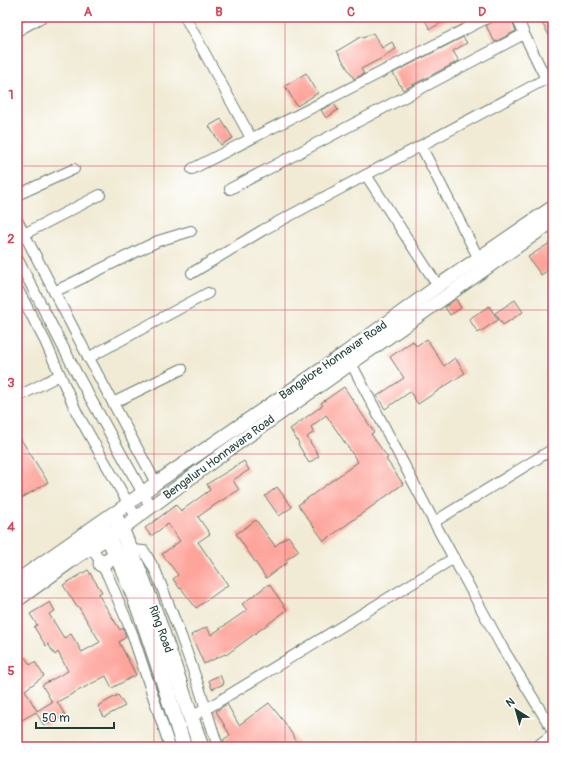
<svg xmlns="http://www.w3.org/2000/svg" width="570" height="764" viewBox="0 0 570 764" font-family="Pangolin,sans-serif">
<rect width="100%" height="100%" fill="#fff"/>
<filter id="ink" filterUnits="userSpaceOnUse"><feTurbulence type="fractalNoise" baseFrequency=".025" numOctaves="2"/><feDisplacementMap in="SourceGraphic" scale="8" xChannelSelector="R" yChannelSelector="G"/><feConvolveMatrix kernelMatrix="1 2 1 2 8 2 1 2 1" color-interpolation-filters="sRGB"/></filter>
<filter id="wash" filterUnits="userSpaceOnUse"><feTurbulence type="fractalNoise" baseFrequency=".012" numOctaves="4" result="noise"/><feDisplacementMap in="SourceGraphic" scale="16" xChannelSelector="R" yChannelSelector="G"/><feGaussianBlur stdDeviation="0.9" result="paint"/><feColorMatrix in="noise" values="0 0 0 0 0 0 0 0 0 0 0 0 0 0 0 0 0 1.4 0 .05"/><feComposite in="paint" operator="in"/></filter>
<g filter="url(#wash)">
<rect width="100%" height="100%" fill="#f1ebd5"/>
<g id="blocks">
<!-- building -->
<g fill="#fda49b">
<polygon points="423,17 452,17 430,29"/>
<polygon points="495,17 511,17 516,31 495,42 486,26 494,21"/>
<polygon points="524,17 553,17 553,42 539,18 527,24"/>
<polygon points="373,33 382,48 392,42 396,49 386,55 386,56 361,69 364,74 354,79 337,51 362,36 363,38"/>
<polygon points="463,37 467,43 453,51 459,61 403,90 393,73"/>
<polygon points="306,73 318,93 297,106 285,86"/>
<polygon points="334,104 338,110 326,118 321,110"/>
<polygon points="221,119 233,138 221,145 209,126"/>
<polygon points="553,241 553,267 541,275 528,257"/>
<polygon points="456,299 461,308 450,315 445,307"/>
<polygon points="515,300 523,312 503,325 495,313"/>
<polygon points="489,306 498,320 478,333 469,319"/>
<polygon points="427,339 444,366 455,358 465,373 418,404 410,392 385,409 377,396 404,378 390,357 413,341 416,346"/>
<polygon points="344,387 374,432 371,434 388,458 386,459 403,484 324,541 298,505 358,462 326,415 311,427 314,432 307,437 319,456 309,463 298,444 299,443 290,429 323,405 321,403"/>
<polygon points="17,433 48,482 17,501"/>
<polygon points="244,461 249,470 233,480 239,490 216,504 198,517 210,534 198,542 228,585 196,608 181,588 180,589 173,579 178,575 162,554 180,541 168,524 151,536 145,528 176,505 181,511 210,490 207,484"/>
<polygon points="277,487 292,507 279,516 265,496"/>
<polygon points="256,520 275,546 288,536 299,551 286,560 288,562 266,578 236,534"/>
<polygon points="88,570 102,592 98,594 120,630 123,628 126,637 119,642 136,675 112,688 106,676 57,702 65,715 44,726 36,712 22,720 17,712 17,662 25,657 30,665 35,662 44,676 25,690 37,711 52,702 42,685 68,671 58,652 55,655 48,644 46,646 34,627 37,625 30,614 50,602 55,611 49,614 64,638 71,634 82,652 100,642 78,606 77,607 63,585"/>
<polygon points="269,584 287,610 226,655 225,654 204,664 191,635 207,627 211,635 247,610 242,604"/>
<polygon points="220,675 224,684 212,689 209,680"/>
<polygon points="118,695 125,706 104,717 98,706"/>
<polygon points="269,703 285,723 300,747 279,747 276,743 270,747 226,747 223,740 230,735 216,711 227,704 239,725"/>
</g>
</g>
</g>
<g filter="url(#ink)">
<use href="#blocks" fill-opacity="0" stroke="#687a6c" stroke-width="1"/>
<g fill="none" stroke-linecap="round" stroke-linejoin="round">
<defs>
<g id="minor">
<polyline points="185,17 251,138"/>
<polyline points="517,17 524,34"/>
<polyline points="17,31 42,17"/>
<polyline points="421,146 479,259"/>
<polyline points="192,169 489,17"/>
<polyline points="366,175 438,286"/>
<polyline points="230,189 524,34 546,79"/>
<polyline points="17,195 74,169"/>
<polyline points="17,220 84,349 156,483"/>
<polyline points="24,234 100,195"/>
<polyline points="17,258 77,374 150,506"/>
<polyline points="192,273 263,230 553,75"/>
<polyline points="17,288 45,341 77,413 136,517"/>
<polyline points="54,292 158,241 191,231"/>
<polyline points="88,358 208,293"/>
<polyline points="351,363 434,522 502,647 553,731"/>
<polyline points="17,397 60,375"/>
<polyline points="113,403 182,369"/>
<polyline points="434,522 553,449"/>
<polyline points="92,547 108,576 132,633 170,747"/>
<polyline points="131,550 144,551 156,572 181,636 199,687 218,747"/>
<polyline points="191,717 206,709 454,558"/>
<polyline points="536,747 553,734"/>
</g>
<g id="major">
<polyline points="114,514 156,483 344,354 438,286 553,207"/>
<polyline points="121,529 228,450 553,221"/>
</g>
<g id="highway">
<path d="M 101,524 C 139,594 160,671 184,747"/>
<polyline points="101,564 117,555"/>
<path d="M 17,582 L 114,514 C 150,589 174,668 201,747"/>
<polyline points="17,599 79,554 117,531"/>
</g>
</defs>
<!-- minor casing -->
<use href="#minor" stroke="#687a6c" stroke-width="12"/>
<!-- major casing -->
<use href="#major" stroke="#687a6c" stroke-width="15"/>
<!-- highway casing -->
<use href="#highway" stroke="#687a6c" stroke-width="17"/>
<!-- minor -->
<use href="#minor" stroke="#fff" stroke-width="10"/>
<!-- major -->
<use href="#major" stroke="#fff" stroke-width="13"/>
<!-- highway -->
<use href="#highway" stroke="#fff" stroke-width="15"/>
</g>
</g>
<!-- grid -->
<path fill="none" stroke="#d1495b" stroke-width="1" stroke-opacity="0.55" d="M 154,17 L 154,747M 285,17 L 285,747M 416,17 L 416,747M 17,166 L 553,166M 17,310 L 553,310M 17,454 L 553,454M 17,598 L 553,598"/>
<g text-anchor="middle" stroke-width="4" stroke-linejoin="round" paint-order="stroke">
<!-- street labels -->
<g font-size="12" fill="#1f3d34" stroke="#fff">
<text transform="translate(333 360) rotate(-35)" y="4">Bangalore Honnavar Road</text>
<text transform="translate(219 457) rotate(-36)" y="4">Bengaluru Honnavara Road</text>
<text transform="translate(161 629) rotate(70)" y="4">Ring Road</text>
</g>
</g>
<!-- margin -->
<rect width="570" height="764" fill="none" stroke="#fff" stroke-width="44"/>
<!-- north arrow -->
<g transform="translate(516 710) rotate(323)" stroke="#ffffff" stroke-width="3" paint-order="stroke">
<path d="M0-3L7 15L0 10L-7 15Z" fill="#1f3d34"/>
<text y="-6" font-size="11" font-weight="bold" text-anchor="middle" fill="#1f3d34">N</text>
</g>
<!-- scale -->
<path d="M36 722v6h78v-6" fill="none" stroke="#1f3d34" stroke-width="2"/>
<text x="42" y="722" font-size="12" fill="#1f3d34" stroke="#ffffff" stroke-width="3" paint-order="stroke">50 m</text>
<rect x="22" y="22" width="526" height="720" fill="none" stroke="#d1495b" stroke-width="1.5"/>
<g font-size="13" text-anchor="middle" font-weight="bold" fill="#d1495b">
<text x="88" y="16">A</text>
<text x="219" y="16">B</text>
<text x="351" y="16">C</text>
<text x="482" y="16">D</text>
<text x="11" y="99">1</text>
<text x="11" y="243">2</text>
<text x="11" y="387">3</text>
<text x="11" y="531">4</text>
<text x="11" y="675">5</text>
</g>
</svg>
